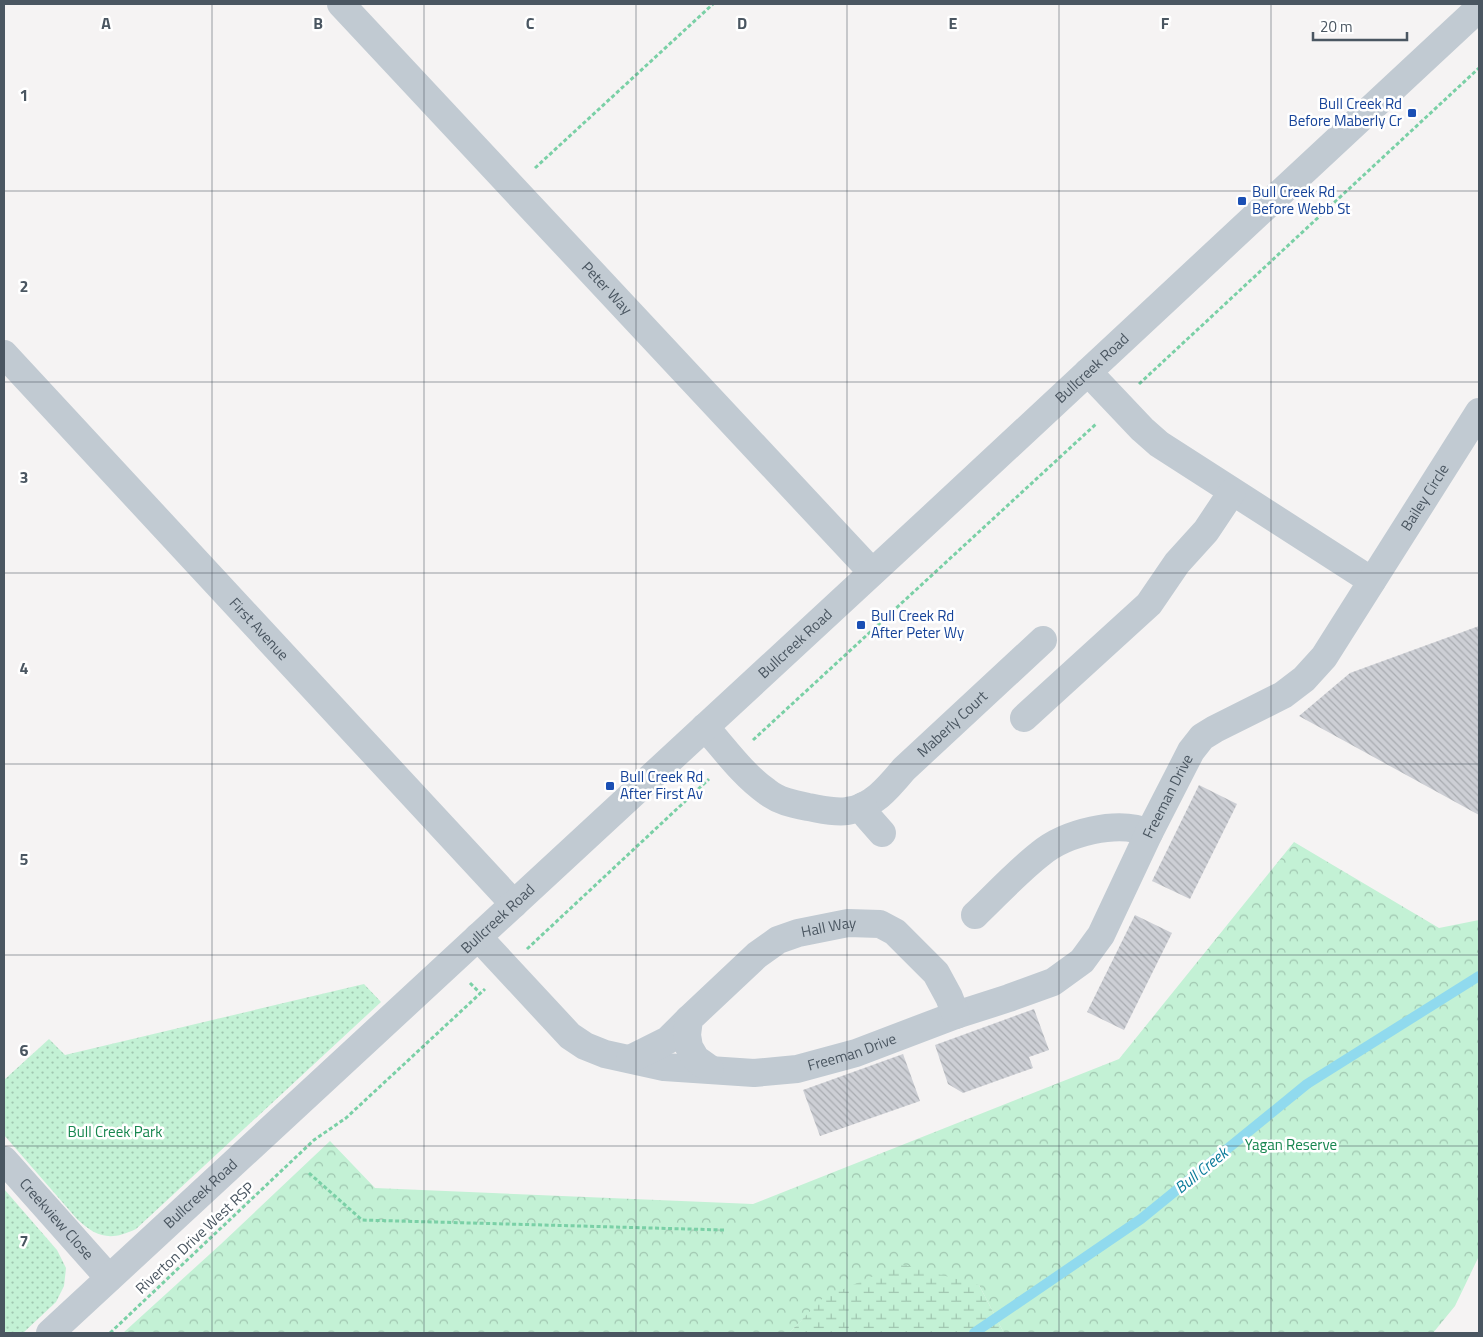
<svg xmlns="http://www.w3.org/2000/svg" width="1483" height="1337" viewBox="0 0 1483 1337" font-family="'Titillium Web',sans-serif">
<defs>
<pattern id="green-dots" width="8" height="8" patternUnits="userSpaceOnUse" patternTransform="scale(1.25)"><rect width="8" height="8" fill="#c3f1d5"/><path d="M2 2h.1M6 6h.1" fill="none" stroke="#a0c6b0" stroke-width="1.8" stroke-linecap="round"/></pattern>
<pattern id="forest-crowns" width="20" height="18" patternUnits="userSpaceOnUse" patternTransform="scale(1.25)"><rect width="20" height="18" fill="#c3f1d5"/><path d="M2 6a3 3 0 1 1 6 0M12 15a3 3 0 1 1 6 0" fill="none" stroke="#a0c6b0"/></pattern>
<pattern id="wetland-marsh" width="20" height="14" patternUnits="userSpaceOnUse" patternTransform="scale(1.25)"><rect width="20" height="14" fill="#c3f1d5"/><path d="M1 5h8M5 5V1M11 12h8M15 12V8" fill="none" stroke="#a0c6b0"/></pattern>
<pattern id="building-back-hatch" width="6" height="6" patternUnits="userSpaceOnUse" patternTransform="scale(1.25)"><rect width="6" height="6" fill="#cdcfd5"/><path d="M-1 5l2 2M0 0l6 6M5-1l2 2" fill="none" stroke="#a8abb0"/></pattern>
</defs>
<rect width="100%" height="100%" fill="#f5f3f3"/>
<!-- green -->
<g fill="url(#green-dots)">
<path d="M 364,984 L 381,1002 L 136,1229 C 111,1241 97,1238 77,1219 L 4,1135 L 4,1080 L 49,1039 L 65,1055 Z"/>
<polygon points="4,1189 57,1250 66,1268 64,1286 56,1302 23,1333 4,1333"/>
</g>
<!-- forest -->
<polygon fill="url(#forest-crowns)" points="1294,842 1439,928 1479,920 1479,1256 1455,1306 1433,1333 1004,1333 979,1285 824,1298 789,1333 123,1333 221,1244 330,1141 375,1188 753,1204 1119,1059"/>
<!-- wetland -->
<polygon fill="url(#wetland-marsh)" points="901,1264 979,1285 1004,1333 789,1333 823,1298"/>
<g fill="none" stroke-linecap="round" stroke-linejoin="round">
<!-- stream -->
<polyline stroke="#90daee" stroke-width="10" points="974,1333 1141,1219 1307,1084 1479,976"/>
</g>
<!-- building -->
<g fill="url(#building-back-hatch)">
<polygon points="1479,626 1479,815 1299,716 1350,673"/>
<polygon points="1199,785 1237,804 1190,899 1152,881"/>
<polygon points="1135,915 1172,933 1124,1030 1087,1012"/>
<polygon points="1034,1009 1049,1050 1029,1057 1033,1068 963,1093 948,1084 935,1045"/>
<polygon points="903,1054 920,1101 820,1136 803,1090"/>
</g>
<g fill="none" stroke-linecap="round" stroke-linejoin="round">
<!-- path -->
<g stroke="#7ad0a6" stroke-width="3" stroke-dasharray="4 2.5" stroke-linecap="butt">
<polyline points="535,168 713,4"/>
<polyline points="1139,384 1479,68"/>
<polyline points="753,740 1096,424"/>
<polyline points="527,949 709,779"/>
<polyline points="470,983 480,993"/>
<polyline points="309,1173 362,1220 724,1230"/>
<polyline points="110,1333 314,1140 346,1118 485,989"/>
</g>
<!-- minor -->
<g stroke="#c1cad2" stroke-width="28">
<path id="s1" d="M 341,4 L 872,572"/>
<path id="s2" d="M 4,354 L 514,904"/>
<polyline points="1088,372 1142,429 1159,444 1372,581"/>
<polyline points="1024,718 1149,604 1177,563 1206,531 1232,492"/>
<path id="s3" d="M 705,727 C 724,748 742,774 766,791 C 778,801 793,804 808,807 C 820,809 835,813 847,811 C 872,808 889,787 904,769 L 1043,640"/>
<polyline points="863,806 867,816 882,833"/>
<path d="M 975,915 C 996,895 1017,872 1040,854 C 1065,833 1118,819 1149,833"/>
<path id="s4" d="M 478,937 L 570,1036 L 585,1046 L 605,1054 L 664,1067 L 754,1073 L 797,1069 L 856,1053 L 956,1015 L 1009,998 L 1053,982 L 1082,961 L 1101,935 L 1149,833 L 1191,751 L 1202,737 L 1215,729 L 1283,695 L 1304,679 L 1324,657 L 1479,412"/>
<polyline points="630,1059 668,1040 689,1019"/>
<path id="s5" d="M 710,1069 L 696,1059 L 689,1047 L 687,1035 L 689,1019 L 757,955 L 778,940 L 798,933 L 848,923 L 880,924 L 895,932 L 936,973 L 949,997 L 956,1015"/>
<path id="s6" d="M 4,1160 L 109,1278"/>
<path id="s7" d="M 50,1333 L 929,520 L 1479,8"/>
</g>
</g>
<!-- grid -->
<path fill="none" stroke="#4a5661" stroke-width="1" stroke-opacity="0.55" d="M 212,4 L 212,1333M 424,4 L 424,1333M 636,4 L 636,1333M 847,4 L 847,1333M 1059,4 L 1059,1333M 1271,4 L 1271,1333M 4,191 L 1479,191M 4,382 L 1479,382M 4,573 L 1479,573M 4,764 L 1479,764M 4,955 L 1479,955M 4,1146 L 1479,1146"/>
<!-- markers -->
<g fill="#1a4fb4" stroke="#fff" stroke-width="2">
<rect x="1407" y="108" width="10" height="10" rx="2.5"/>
<rect x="1237" y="196" width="10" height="10" rx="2.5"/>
<rect x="856" y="620" width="10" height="10" rx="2.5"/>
<rect x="605" y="781" width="10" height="10" rx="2.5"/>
</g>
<g text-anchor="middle" stroke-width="5" stroke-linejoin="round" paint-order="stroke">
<!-- transit labels -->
<g font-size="15" fill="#164399" stroke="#fff" text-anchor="start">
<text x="1402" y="109" text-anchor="end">Bull Creek Rd<tspan x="1402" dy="17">Before Maberly Cr</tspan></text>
<text x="1252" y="197">Bull Creek Rd<tspan x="1252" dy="17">Before Webb St</tspan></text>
<text x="871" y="621">Bull Creek Rd<tspan x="871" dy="17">After Peter Wy</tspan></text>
<text x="620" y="782">Bull Creek Rd<tspan x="620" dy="17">After First Av</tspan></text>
</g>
<!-- street labels -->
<g font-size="15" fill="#4a5661" stroke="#fff">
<text dy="5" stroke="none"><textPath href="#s1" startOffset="389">Peter Way</textPath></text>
<text dy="5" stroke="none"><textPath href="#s7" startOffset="1420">Bullcreek Road</textPath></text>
<text dy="5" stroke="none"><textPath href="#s4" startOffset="1266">Bailey Circle</textPath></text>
<text dy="5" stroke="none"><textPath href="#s2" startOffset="375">First Avenue</textPath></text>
<text dy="5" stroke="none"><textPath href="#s7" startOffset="1015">Bullcreek Road</textPath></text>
<text dy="5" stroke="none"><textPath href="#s3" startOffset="312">Maberly Court</textPath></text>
<text dy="5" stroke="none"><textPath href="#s4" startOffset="861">Freeman Drive</textPath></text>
<text dy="5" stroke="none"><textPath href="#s7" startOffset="610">Bullcreek Road</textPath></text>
<text dy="5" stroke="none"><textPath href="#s5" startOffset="231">Hall Way</textPath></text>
<text dy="5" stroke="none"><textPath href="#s4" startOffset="426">Freeman Drive</textPath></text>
<text dy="5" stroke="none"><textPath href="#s7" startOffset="205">Bullcreek Road</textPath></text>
<text dy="5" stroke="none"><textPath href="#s6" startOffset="79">Creekview Close</textPath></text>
<text transform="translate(195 1238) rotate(-43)" y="5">Riverton Drive West RSP</text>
</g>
<!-- park labels -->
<g font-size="15" fill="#17864f" stroke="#fff">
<text x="115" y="1137">Bull Creek Park</text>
<text x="1291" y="1150">Yagan Reserve</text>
</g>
<!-- water labels -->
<g font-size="16" font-style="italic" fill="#0c7c9b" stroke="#fff">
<text transform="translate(1201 1170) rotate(-39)" y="6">Bull Creek</text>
</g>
</g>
<g font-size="16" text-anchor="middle" font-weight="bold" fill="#4a5661" stroke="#fff" stroke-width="5" stroke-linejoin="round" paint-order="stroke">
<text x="106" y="29">A</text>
<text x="318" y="29">B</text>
<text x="530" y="29">C</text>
<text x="742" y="29">D</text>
<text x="953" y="29">E</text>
<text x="1165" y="29">F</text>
<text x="24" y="101">1</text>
<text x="24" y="292">2</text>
<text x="24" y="483">3</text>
<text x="24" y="674">4</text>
<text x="24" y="865">5</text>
<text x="24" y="1056">6</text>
<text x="24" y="1247">7</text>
</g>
<!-- border -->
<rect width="1483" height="1337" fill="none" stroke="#4a5661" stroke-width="10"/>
<!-- scale -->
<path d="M1313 32v8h94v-8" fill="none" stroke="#4a5661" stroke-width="2.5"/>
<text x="1320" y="32" font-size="15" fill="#4a5661" stroke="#ffffff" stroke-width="4" paint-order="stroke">20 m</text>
</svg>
